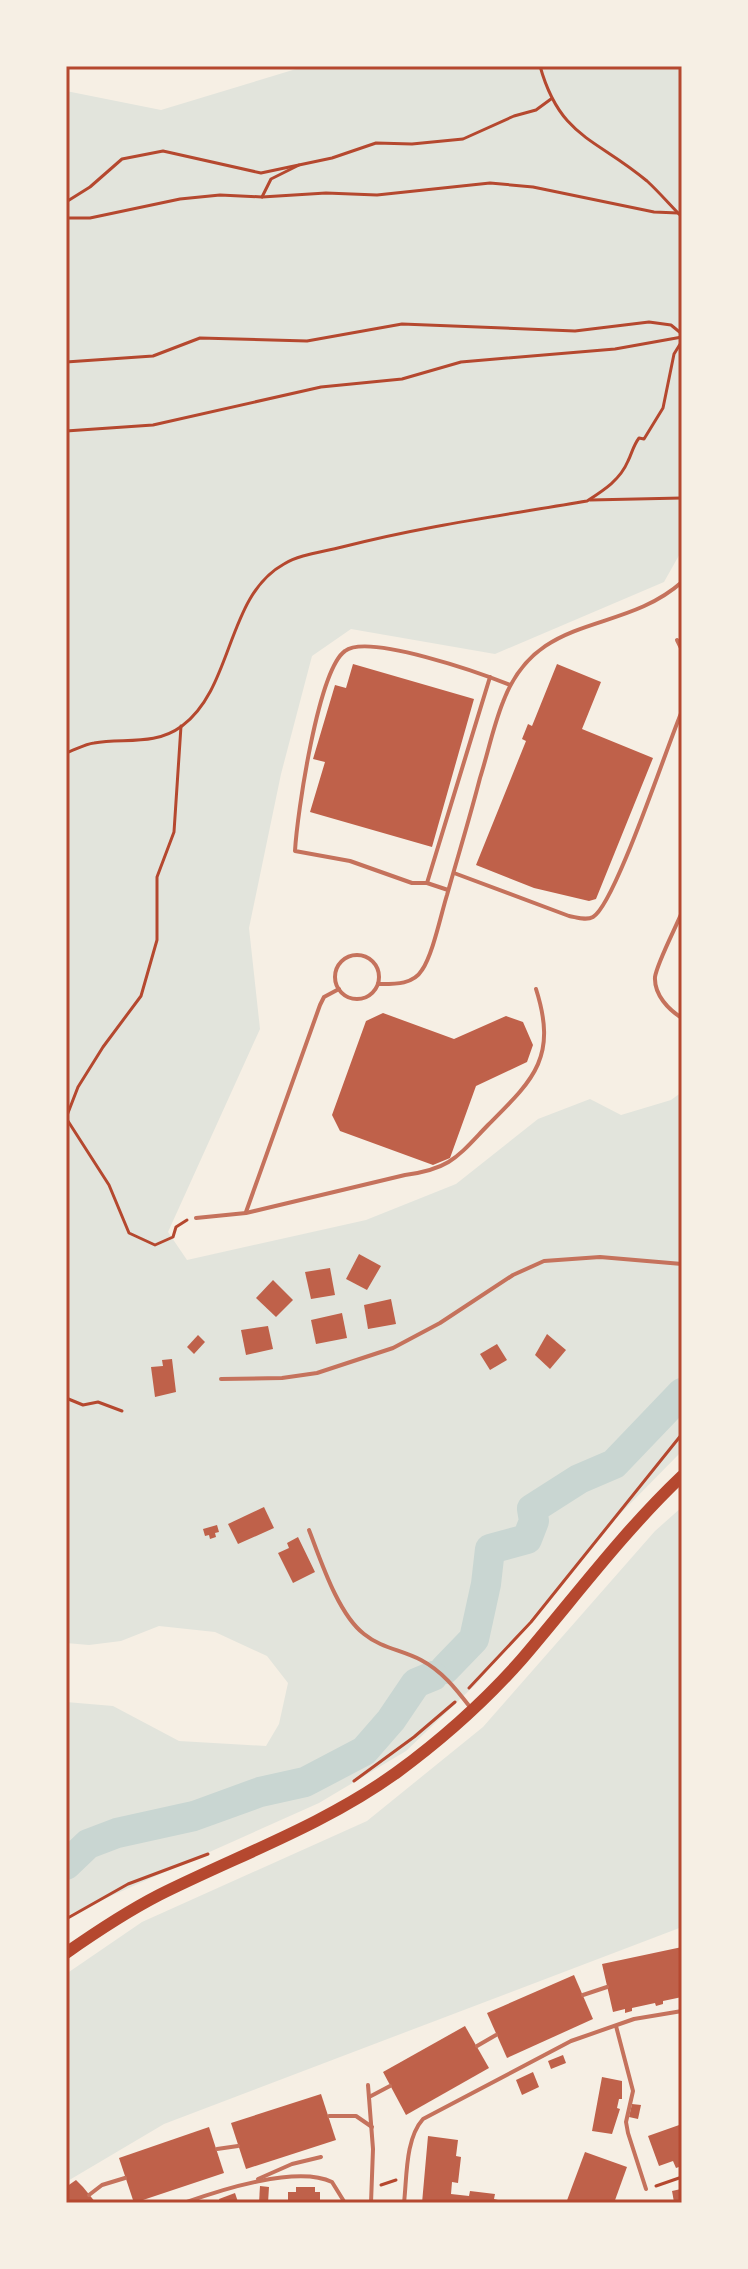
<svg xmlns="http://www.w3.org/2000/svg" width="748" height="2269" viewBox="0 0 748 2269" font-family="'DM Sans',sans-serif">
<rect width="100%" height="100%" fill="#f6efe4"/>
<!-- green -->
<g fill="#e2e4dc">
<polygon points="306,66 682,66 682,550 664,582 495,654 351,629 312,656 281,774 249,928 260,1029 168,1232 187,1260 366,1220 456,1184 538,1119 590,1099 621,1115 671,1100 682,1092 682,1451 616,1518 476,1684 406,1751 319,1803 66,1916 66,1702 113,1706 179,1741 266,1746 279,1724 288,1683 267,1656 215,1632 159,1626 121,1641 89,1645 66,1643 66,91 161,110"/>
<polygon points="682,1507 682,1927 164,2124 66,2182 66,1974 142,1922 367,1821 483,1727 655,1531"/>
</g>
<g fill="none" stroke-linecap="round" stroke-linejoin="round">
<!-- river -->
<g stroke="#c9d6d2" stroke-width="30">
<polyline points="445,1669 474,1639 486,1584 490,1549 527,1539 534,1521 532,1509 579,1479 614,1464 682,1393"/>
<polyline points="66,1865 88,1844 117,1833 194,1816 260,1792 305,1782 364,1751 391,1720 416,1683 433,1676"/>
</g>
</g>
<!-- building -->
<g fill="#bf614a">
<polygon points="353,664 474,699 432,847 310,812 325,762 313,759 335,685 346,688"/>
<polygon points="557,664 601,682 582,729 653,758 596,899 589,901 534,888 476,865 526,741 522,739 528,724 532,726"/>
<polygon points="383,1013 454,1039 506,1016 523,1022 533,1045 527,1062 476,1086 450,1158 433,1165 340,1131 332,1115 366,1021"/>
<polygon points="359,1254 381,1266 367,1290 346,1279"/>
<polygon points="330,1268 335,1295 311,1299 305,1272"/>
<polygon points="273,1280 293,1300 276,1317 256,1298"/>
<polygon points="391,1299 396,1324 368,1329 364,1305"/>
<polygon points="342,1313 347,1338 316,1344 311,1320"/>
<polygon points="268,1326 273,1349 246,1355 241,1330"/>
<polygon points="547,1334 566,1350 550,1369 535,1355"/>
<polygon points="198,1335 205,1342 194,1354 187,1347"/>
<polygon points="497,1344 507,1360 490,1370 480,1354"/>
<polygon points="172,1359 176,1392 155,1397 151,1367 163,1366 162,1360"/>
<polygon points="264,1507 274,1528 238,1544 228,1524"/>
<polygon points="217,1525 219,1532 215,1533 216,1537 210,1539 209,1535 205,1536 203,1529"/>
<polygon points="298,1537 315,1572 293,1583 278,1553 289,1548 287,1543"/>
<polygon points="682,1947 682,1997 663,2001 663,2004 656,2006 655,2003 632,2008 632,2011 625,2013 625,2009 613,2012 602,1964"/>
<polygon points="574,1975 593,2019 507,2058 487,2013"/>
<polygon points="465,2026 489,2068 406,2115 383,2072"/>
<polygon points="563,2055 566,2063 551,2069 548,2061"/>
<polygon points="533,2072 539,2087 522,2095 516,2080"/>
<polygon points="602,2077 622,2081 622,2099 619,2099 617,2108 620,2109 612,2134 592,2131"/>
<polygon points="321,2094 336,2140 246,2169 231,2123"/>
<polygon points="632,2104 641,2105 638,2119 629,2117"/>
<polygon points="682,2124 682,2166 676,2168 673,2161 659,2166 648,2136"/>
<polygon points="209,2127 224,2173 134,2203 119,2158"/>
<polygon points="428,2136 458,2140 456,2156 461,2157 458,2183 452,2182 451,2194 469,2196 470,2191 495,2194 494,2199 510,2203 422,2203"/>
<polygon points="585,2152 627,2167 614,2203 566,2203"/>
<polygon points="76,2180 83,2187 96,2203 66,2203 66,2187"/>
<polygon points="260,2186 269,2187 268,2203 259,2203"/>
<polygon points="296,2187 315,2187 315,2192 320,2192 320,2203 288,2203 288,2192 296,2192"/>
<polygon points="681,2189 682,2201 674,2202 672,2191"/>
<polygon points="235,2193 238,2202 220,2203 219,2199"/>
</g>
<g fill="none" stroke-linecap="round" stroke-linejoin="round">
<!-- path -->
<g stroke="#b5482f" stroke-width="3">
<path d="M 540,66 C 560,138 596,138 647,181 C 659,192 670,205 682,217"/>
<polyline points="680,66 682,68"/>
<polyline points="262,197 271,179 299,165"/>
<polyline points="66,202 90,187 122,159 163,151 261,173 332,158 376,143 412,144 463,139 514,116 536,110 551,99"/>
<polyline points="66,218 90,218 180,199 220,195 262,197 326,193 377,195 490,183 533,187 654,212 678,213"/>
<polyline points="66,362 153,356 200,338 307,341 402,324 575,331 649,322 671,325 682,334"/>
<polyline points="66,431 153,425 321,387 402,379 461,362 615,349 682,337"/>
<polyline points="590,500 682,498"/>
<path d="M 66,753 C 75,750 85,744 94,743 C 125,738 155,746 182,726 C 234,687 226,596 284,564 C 300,554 324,552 342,547 C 423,526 505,515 587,501 C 604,490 620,480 628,461 C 632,453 633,446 639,438 L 644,439 L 663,408 L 674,354 L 682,341"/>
<polyline points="66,1118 78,1087 103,1047 141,996 157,940 157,877 174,832 181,726"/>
<polyline points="66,1118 109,1185 129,1233 155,1245 173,1237 176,1227 187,1220"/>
<polyline points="66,1398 83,1405 98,1402 122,1411"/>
<polyline points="469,1688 531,1622 682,1434"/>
<polyline points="354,1781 414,1737 455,1702"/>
<polyline points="66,1919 128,1884 208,1854"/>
<polyline points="381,2185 396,2180"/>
<polyline points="656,2186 682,2177"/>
</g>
<!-- service -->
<g stroke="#c5725c" stroke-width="4">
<polyline points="677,640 682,650"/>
<path d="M 454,873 L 569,916 C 576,917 586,921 593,917 C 615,905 668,743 682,711"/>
<polyline points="427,883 490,677"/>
<path d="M 448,890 L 427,883 L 412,883 L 350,861 L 295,851 C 297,815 318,670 345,651 C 368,633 483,674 510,685"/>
<path d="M 682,912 C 676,927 657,963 655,977 C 654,995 669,1010 682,1018"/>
<circle cx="357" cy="977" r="22"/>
<path d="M 378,984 C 394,984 413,985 422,970 C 433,954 441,914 447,895 C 458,856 470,817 480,778 C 488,753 493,727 503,702 C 537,611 621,636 682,582"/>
<polyline points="246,1212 320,1005 324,997 339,989"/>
<path d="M 196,1218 L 246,1213 L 405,1175 C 451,1169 458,1156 488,1125 C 533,1080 558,1058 536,989"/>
<polyline points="221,1379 282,1378 317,1373 393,1348 440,1323 513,1275 544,1261 600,1257 682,1264"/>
<path d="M 309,1530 C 321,1561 338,1614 364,1634 C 381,1648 402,1650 421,1660 C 442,1671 456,1689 470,1707"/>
<polyline points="583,1995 607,1987"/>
<polyline points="616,2026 633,2091 626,2122 628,2133 646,2189"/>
<polyline points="477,2046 496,2035"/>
<polyline points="368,2085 373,2149 371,2203"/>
<polyline points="371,2096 390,2086"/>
<polyline points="329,2116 356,2116 372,2127"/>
<polyline points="217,2149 238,2146"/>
<polyline points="258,2179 292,2164 321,2157"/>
<polyline points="89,2195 102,2185 125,2178"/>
<path d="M 184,2203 C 220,2190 297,2165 332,2182 L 345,2203"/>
<path d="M 404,2203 C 407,2178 405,2139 423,2119 L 571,2041 L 634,2019 L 682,2011"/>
</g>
<!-- primary -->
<path stroke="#b5482f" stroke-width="12" d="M 66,1953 C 96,1932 126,1912 159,1895 C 239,1855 322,1826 396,1773 C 441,1740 485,1701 522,1659 C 575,1597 623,1532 682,1476"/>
</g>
<!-- border -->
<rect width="748" height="2269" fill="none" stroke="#f6efe4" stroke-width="136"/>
<rect x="68" y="68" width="612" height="2133" fill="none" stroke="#b5482f" stroke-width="3"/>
</svg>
